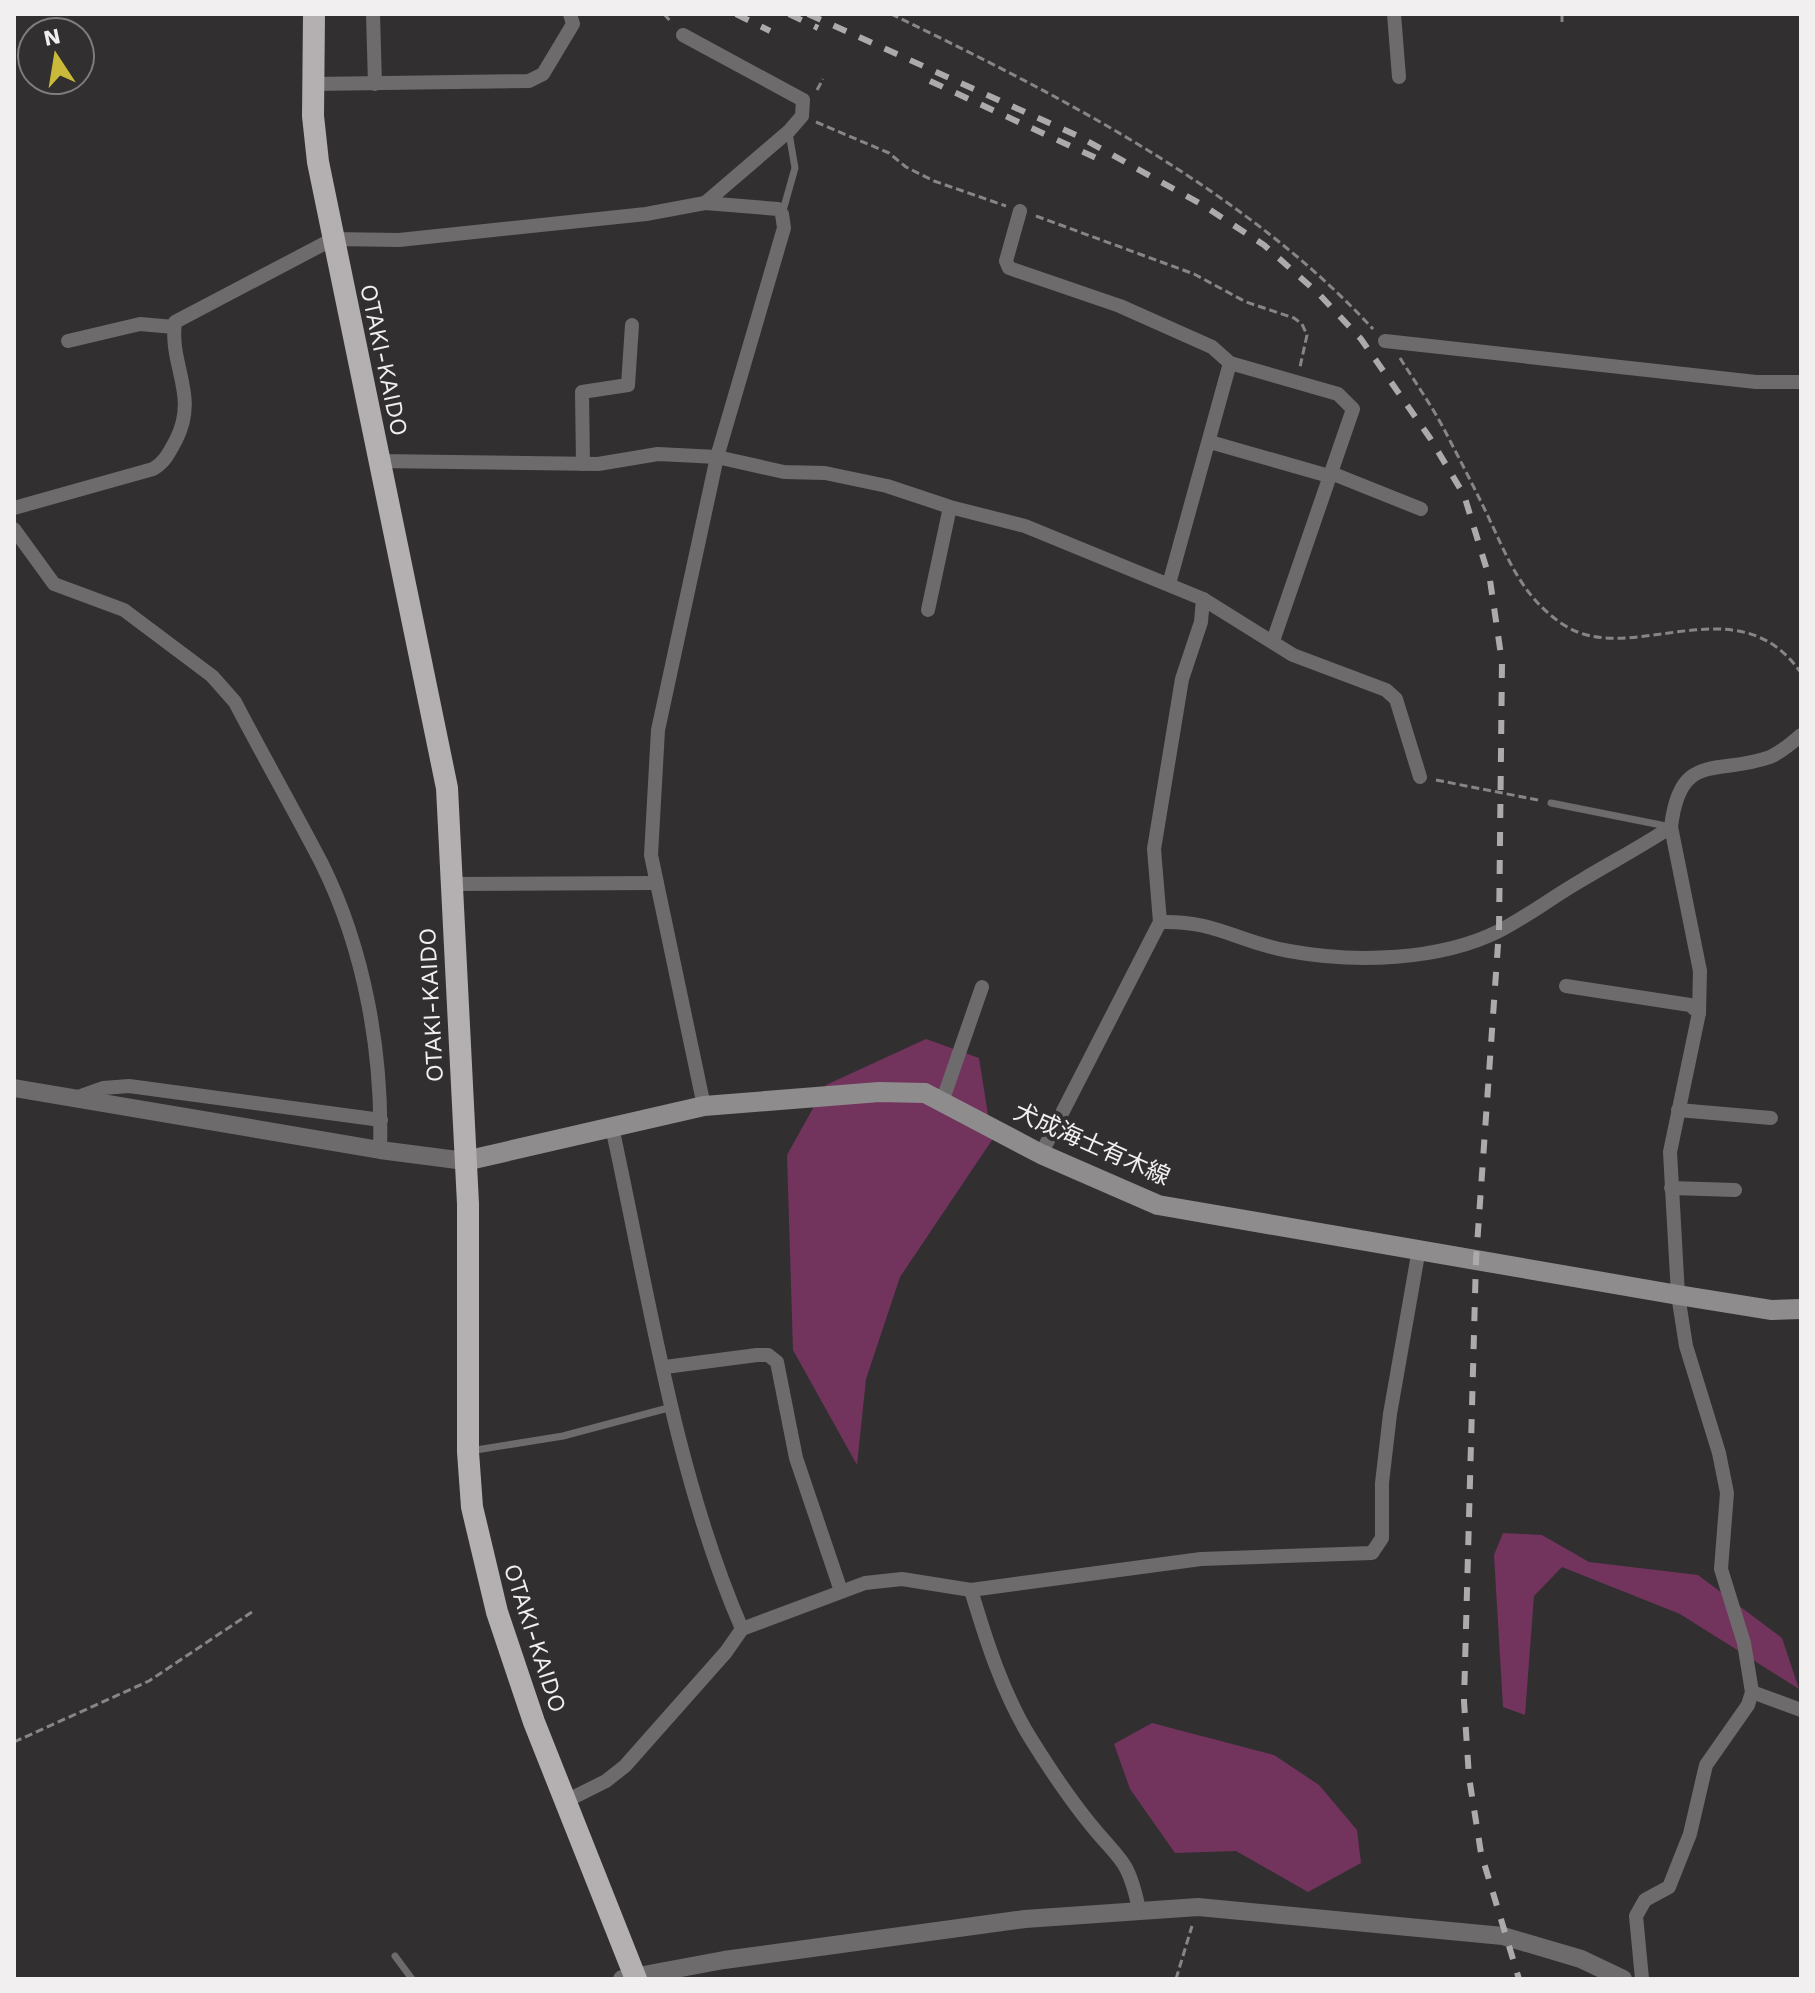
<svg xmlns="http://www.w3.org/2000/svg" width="1815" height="1993" viewBox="0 0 1815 1993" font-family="'Work Sans','Noto Sans JP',sans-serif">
<rect width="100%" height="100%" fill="#322f31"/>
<!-- green -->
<g fill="#72345d">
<polygon points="926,1039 979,1058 992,1140 900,1277 866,1379 857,1465 793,1350 787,1155 826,1085"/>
<polygon points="1503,1533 1542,1535 1589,1562 1698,1575 1782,1638 1799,1689 1680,1614 1562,1567 1534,1596 1525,1715 1503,1707 1494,1555"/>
<polygon points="1152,1723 1274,1755 1319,1785 1357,1830 1361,1863 1308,1892 1236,1851 1175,1853 1130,1789 1114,1744"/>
</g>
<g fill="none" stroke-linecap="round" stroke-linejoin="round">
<!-- path -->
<g stroke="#878586" stroke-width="3" stroke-dasharray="8 4" stroke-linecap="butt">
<polyline points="664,14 672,23"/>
<path d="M 891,14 C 1059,95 1245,190 1373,329"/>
<polyline points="1562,14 1562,23"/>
<polyline points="817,90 823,79"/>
<polyline points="816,122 889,153 906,167 934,181 1006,206"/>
<polyline points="1036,216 1194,274 1246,302 1294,318 1302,324 1307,335 1300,367"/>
<path d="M 1400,358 C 1415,382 1432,406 1445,431 C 1459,458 1473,485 1486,512 C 1507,556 1521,597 1564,625 C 1631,669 1738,581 1801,673"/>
<polyline points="1436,780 1538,800"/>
<polyline points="14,1742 149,1681 255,1610"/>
<polyline points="1176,1979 1192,1926"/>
</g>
<!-- service -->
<g stroke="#6d6b6c" stroke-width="7">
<polyline points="782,214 795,168 789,133"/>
<polyline points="1551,803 1671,827"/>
<polyline points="470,1451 563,1436 672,1407"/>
<polyline points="395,1956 412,1979"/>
</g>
<!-- minor -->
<g stroke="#6d6b6c" stroke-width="14">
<polyline points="373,14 375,84"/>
<polyline points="1394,14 1399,77"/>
<polyline points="683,35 803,100 802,116 789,131 705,203"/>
<polyline points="312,84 529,81 543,74 573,24 570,14"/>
<polyline points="1020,211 1006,261 1009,268 1120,306 1212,347 1230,363 1338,394 1353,409 1273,641"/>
<polyline points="68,341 140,324 174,327"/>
<polyline points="1385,341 1756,382 1801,382"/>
<polyline points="1210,442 1329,476"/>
<polyline points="378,461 598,464 658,454 717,457 784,472 825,473 887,486 950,507 1025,526 1203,599 1201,622 1182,679 1154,849 1160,922 1041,1154"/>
<polyline points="583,464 582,392 628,385 632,325"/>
<polyline points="1331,473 1421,509"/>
<path d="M 14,508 L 153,469 C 165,462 169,453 176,440 C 199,395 169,366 175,322 L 333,239 L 399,240 L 646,214 L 705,203 L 778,209 L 782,214 L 784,228 L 717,457 L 658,730 L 651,855 L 704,1106"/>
<path d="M 14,529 L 54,584 L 124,610 L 212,676 L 235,702 C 263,756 294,810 322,864 C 365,951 383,1054 380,1150"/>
<polyline points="1169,584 1230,363"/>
<polyline points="1203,599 1293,655 1386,690 1396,699 1420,777"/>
<polyline points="928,610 950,507"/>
<polyline points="452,884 657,883"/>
<path d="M 1160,922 C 1215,920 1238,942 1289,951 C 1354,963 1439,961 1499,931 C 1528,916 1554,896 1582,880 C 1612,862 1642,846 1671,827"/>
<polyline points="1566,986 1690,1005 1699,1013 1670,1152 1678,1295 1686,1346 1719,1453 1727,1493 1721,1569 1744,1643 1752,1692 1748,1705 1706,1765 1690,1834 1669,1887 1645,1900 1636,1916 1642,1979"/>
<path d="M 1699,1013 L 1700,971 L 1671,827 C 1680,750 1717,776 1770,757 C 1781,752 1792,743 1801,735"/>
<polyline points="75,1098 103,1088 129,1086 381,1120"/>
<polyline points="942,1102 982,987"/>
<polyline points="1678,1110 1771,1118"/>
<path d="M 612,1127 C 648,1291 675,1475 742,1629"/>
<polyline points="1671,1188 1735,1190"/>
<polyline points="665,1367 757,1355 768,1355 777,1362 796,1458 841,1591"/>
<path d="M 971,1590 C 986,1640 1003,1694 1031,1739 C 1049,1768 1069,1798 1091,1825 C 1121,1862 1128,1858 1139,1909"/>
<polyline points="1752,1692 1801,1710"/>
<polyline points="564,1802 606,1781 625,1766 726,1652 742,1629 865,1583 902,1579 971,1590 1201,1559 1372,1553 1382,1538 1382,1483 1390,1414 1419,1249"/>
</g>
<!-- tertiary -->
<g stroke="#6d6b6c" stroke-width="18">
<polyline points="14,1088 380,1150 465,1161"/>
<polyline points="622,1979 724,1960 1025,1919 1198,1907 1503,1936 1581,1959 1623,1979"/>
</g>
<!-- secondary -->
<polyline stroke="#8e8c8d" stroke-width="20" points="465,1161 704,1106 879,1092 925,1093 1041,1154 1158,1205 1678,1295 1772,1310 1801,1309"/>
<!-- trunk -->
<polyline stroke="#b4b0b2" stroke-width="22" points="314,14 313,116 318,162 447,788 468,1204 468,1452 472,1507 497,1612 534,1722 636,1979"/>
<!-- rail -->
<g stroke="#acaaab" stroke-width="6" stroke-dasharray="14 14" stroke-linecap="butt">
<polyline points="736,14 770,31"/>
<polyline points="789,14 818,28"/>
<polyline points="808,14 1078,136 1201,204 1264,245 1319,294 1361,339 1430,438 1464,495 1490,580 1502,662 1499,930 1476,1260 1464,1701 1469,1777 1481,1853 1519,1979"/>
<polyline points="930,81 1107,163"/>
</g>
</g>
<g text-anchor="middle" stroke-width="8" stroke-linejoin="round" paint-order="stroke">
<!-- street labels -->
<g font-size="24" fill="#f1eff0" stroke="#322f31">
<text transform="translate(384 360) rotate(78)" y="8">OTAKI-KAIDO</text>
<text transform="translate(431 1005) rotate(-93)" y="8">OTAKI-KAIDO</text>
<text transform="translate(1092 1144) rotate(24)" y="8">犬成海士有木線</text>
<text transform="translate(535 1638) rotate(72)" y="8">OTAKI-KAIDO</text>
</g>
</g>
<!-- border -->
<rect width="1815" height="1993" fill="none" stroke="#f1eff0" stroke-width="32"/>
<!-- north arrow -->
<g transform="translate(56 56) rotate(348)"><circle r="38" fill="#322f31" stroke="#7e7c7d" stroke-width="2"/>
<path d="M0-6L14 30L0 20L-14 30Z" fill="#caba3a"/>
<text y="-12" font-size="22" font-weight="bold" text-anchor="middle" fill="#f1eff0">N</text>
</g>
</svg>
